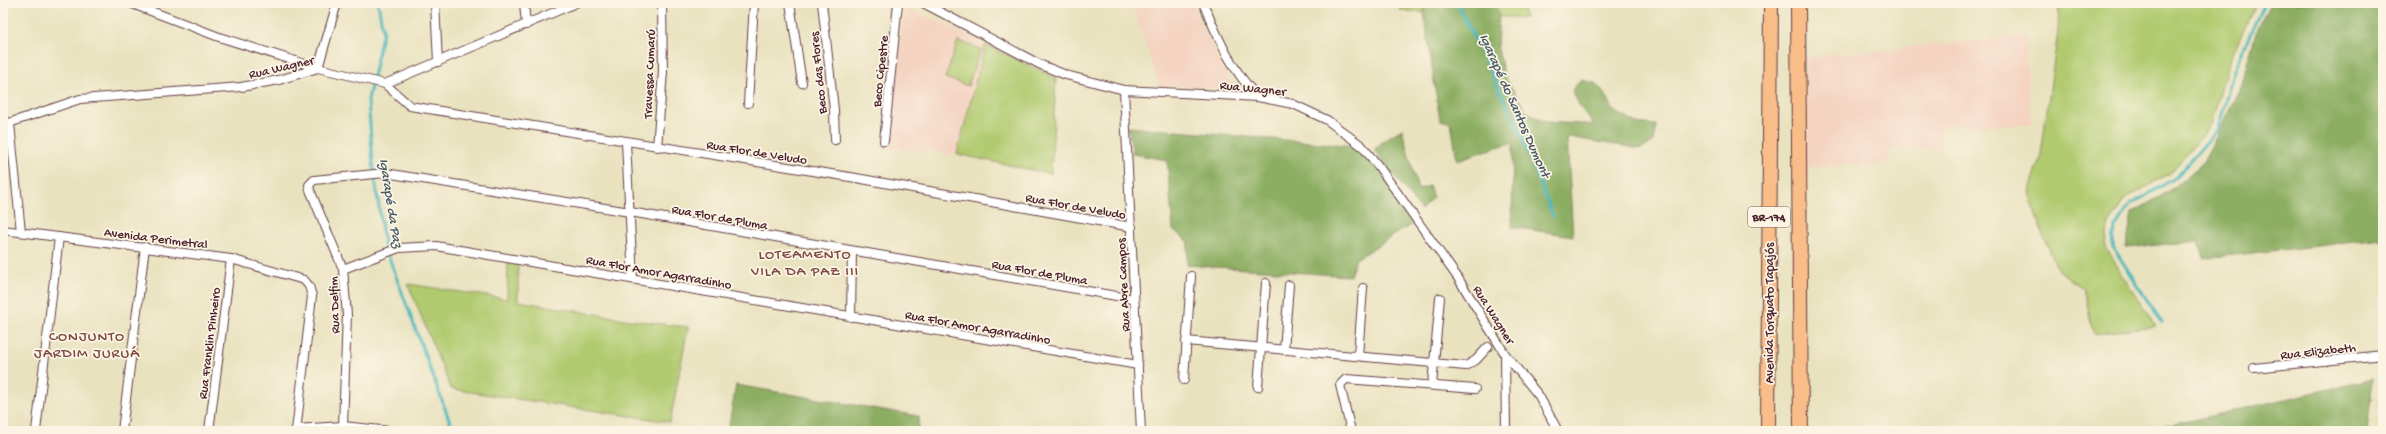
<svg xmlns="http://www.w3.org/2000/svg" width="2386" height="434" viewBox="0 0 2386 434" font-family="'Gochi Hand',sans-serif">
<rect width="100%" height="100%" fill="#fcf5e5"/>
<filter id="ink" filterUnits="userSpaceOnUse"><feTurbulence type="fractalNoise" baseFrequency=".025" numOctaves="2"/><feDisplacementMap in="SourceGraphic" scale="8" xChannelSelector="R" yChannelSelector="G"/><feConvolveMatrix kernelMatrix="1 2 1 2 8 2 1 2 1" color-interpolation-filters="sRGB"/></filter>
<filter id="wash" filterUnits="userSpaceOnUse"><feTurbulence type="fractalNoise" baseFrequency=".012" numOctaves="4" result="noise"/><feDisplacementMap in="SourceGraphic" scale="16" xChannelSelector="R" yChannelSelector="G"/><feGaussianBlur stdDeviation="0.9" result="paint"/><feColorMatrix in="noise" values="0 0 0 0 0 0 0 0 0 0 0 0 0 0 0 0 0 1.4 0 .05"/><feComposite in="paint" operator="in"/></filter>
<g filter="url(#wash)">
<rect width="100%" height="100%" fill="#e9e2bf"/>
<!-- built -->
<g fill="#f4d3c1">
<polygon points="1194,6 1232,88 1159,86 1133,7"/>
<polygon points="905,8 945,24 985,45 957,154 886,148"/>
<polygon points="2025,36 2031,125 1941,125 1941,148 1889,149 1889,163 1807,167 1806,57"/>
</g>
<!-- green -->
<g fill="#b1ca70" stroke="#7e744e">
<polygon points="1398,3 1523,3 1525,18 1401,11"/>
<polygon points="2059,3 2256,3 2227,67 2211,125 2170,173 2125,199 2108,225 2106,249 2155,326 2093,334 2084,289 2058,270 2039,225 2029,192 2040,161 2058,31"/>
<polygon points="958,41 981,49 968,86 945,78"/>
<polygon points="985,45 1056,78 1051,174 957,154"/>
<polygon points="508,257 518,259 518,301 630,320 688,327 670,422 451,389 408,284 507,299"/>
</g>
<!-- forest -->
<g fill="#8cae62" stroke="#6b6646">
<polygon points="1425,3 1495,3 1499,17 1497,45 1504,75 1527,112 1547,122 1594,125 1580,107 1572,90 1581,80 1595,83 1607,97 1614,111 1636,123 1656,125 1654,142 1641,149 1567,137 1573,236 1512,227 1513,142 1457,160 1451,122 1440,121 1424,13"/>
<polygon points="2270,3 2383,3 2383,239 2204,258 2199,241 2126,248 2132,213 2171,190 2203,163 2239,91 2256,33"/>
<polygon points="1128,127 1356,146 1374,161 1414,223 1356,259 1350,276 1187,265 1188,241 1173,230 1167,160 1133,154"/>
<polygon points="1402,129 1418,190 1429,186 1433,197 1421,210 1374,150 1387,138"/>
<polygon points="2373,379 2367,431 2145,431"/>
<polygon points="736,385 919,416 918,431 728,431"/>
</g>
<g fill="none" stroke-linecap="round" stroke-linejoin="round">
<!-- stream -->
<g stroke="#45b5bb" stroke-width="3">
<polyline points="378,3 383,31 368,100 373,163 384,244 450,422"/>
<polyline points="1457,3 1519,130 1553,216"/>
<polyline points="2161,322 2113,247 2115,228 2130,205 2175,178 2218,129 2234,70 2264,3"/>
<polyline points="2166,431 2168,425"/>
</g>
</g>
</g>
<g filter="url(#ink)">
<g fill="none" stroke-linecap="round" stroke-linejoin="round">
<defs>
<g id="street">
<polyline points="130,3 219,37 318,68 385,84 576,3"/>
<polyline points="435,3 438,62"/>
<polyline points="524,3 526,25"/>
<polyline points="790,3 802,83"/>
<polyline points="822,3 834,110 835,140"/>
<polyline points="923,3 1041,65 1066,75 1124,90 1258,97 1293,104 1327,120 1362,146 1379,167 1458,278 1505,354 1539,396 1558,431"/>
<path d="M 1203,3 C 1218,37 1231,70 1258,97"/>
<polyline points="318,68 337,3"/>
<polyline points="385,84 410,106 856,178 1132,227"/>
<polyline points="1124,90 1141,431"/>
<polyline points="748,103 754,3"/>
<polyline points="10,124 21,232"/>
<polyline points="3,125 80,99 241,87 279,80 318,68"/>
<polyline points="884,141 898,3"/>
<polyline points="626,142 633,279"/>
<polyline points="657,147 663,72 662,3"/>
<polyline points="3,230 231,259 304,280 309,286 312,296 296,431"/>
<polyline points="343,269 399,248 436,246 1138,365"/>
<polyline points="851,317 852,251"/>
<polyline points="1186,341 1466,366 1476,360 1488,347"/>
<polyline points="1284,350 1289,285"/>
<polyline points="1505,354 1506,431"/>
<polyline points="1358,356 1363,288"/>
<polyline points="2254,368 2383,355"/>
<polyline points="1184,380 1191,276"/>
<polyline points="1432,385 1440,298"/>
<polyline points="1258,387 1266,283"/>
<polyline points="343,426 347,315 343,269 310,190 309,185 314,180 385,173 630,212 1134,299"/>
<polyline points="296,429 343,426 390,431"/>
<polyline points="36,431 59,237"/>
<polyline points="122,431 145,247"/>
<polyline points="209,431 231,259"/>
<polyline points="713,431 715,431"/>
<polyline points="1351,431 1340,385 1346,379 1475,389"/>
</g>
<g id="highway">
<polyline points="1798,3 1801,431"/>
<polyline points="1768,431 1771,3"/>
</g>
</defs>
<!-- street casing -->
<use href="#street" stroke="#623c41" stroke-width="10"/>
<!-- highway casing -->
<use href="#highway" stroke="#623c41" stroke-width="16"/>
<!-- street -->
<use href="#street" stroke="#fff" stroke-width="8"/>
<!-- highway -->
<use href="#highway" stroke="#f8bd89" stroke-width="14"/>
</g>
</g>
<g text-anchor="middle" stroke-width="3.5" stroke-linejoin="round" paint-order="stroke">
<!-- shield labels -->
<rect fill="#fcf5e5" stroke="#7f5f63" stroke-width="1" x="1748" y="207" width="42" height="20" rx="3"/>
<g font-size="12" font-weight="bold" fill="#4a1f2b">
<text x="1769" y="221">BR-174</text>
</g>
<!-- street labels -->
<g font-size="13" fill="#4a1f2b" stroke="#fcf5e5">
<text transform="translate(281 66) rotate(-13)" y="5">Rua Wagner</text>
<text transform="translate(879 71) rotate(-84)" y="5">Beco Cipestre</text>
<text transform="translate(817 73) rotate(-96)" y="5">Beco das Flores</text>
<text transform="translate(648 74) rotate(-88)" y="5">Travessa Cumarú</text>
<text transform="translate(1253 87) rotate(6)" y="5">Rua Wagner</text>
<text transform="translate(757 151) rotate(9)" y="5">Rua Flor de Veludo</text>
<text transform="translate(1076 205) rotate(10)" y="5">Rua Flor de Veludo</text>
<text transform="translate(720 216) rotate(10)" y="5">Rua Flor de Pluma</text>
<text transform="translate(156 237) rotate(7)" y="5">Avenida Perimetral</text>
<text transform="translate(659 271) rotate(10)" y="5">Rua Flor Amor Agarradinho</text>
<text transform="translate(1040 271) rotate(10)" y="5">Rua Flor de Pluma</text>
<text transform="translate(1122 285) rotate(-93)" y="5">Rua Abre Campos</text>
<text transform="translate(333 305) rotate(-92)" y="5">Rua Delfim</text>
<text transform="translate(1768 313) rotate(-90)" y="5">Avenida Torquato Tapajós</text>
<text transform="translate(1495 314) rotate(58)" y="5">Rua Wagner</text>
<text transform="translate(978 326) rotate(10)" y="5">Rua Flor Amor Agarradinho</text>
<text transform="translate(208 343) rotate(-83)" y="5">Rua Franklin Pinheiro</text>
<text transform="translate(2318 350) rotate(-6)" y="5">Rua Elizabeth</text>
</g>
<!-- water labels -->
<g font-size="14" font-style="italic" fill="#485b65" stroke="#fcf5e5">
<text transform="translate(1516 105) rotate(66)" y="5">Igarapé do Santos Dumont</text>
<text transform="translate(392 203) rotate(81)" y="5">Igarapé da Paz</text>
</g>
<!-- quarter labels -->
<g font-size="15" letter-spacing="1" fill="#7e4942" stroke="#fcf5e5">
<text x="805" y="258">LOTEAMENTO<tspan x="805" dy="17">VILA DA PAZ III</tspan></text>
<text x="87" y="340">CONJUNTO<tspan x="87" dy="17">JARDIM JURUÁ</tspan></text>
</g>
</g>
<!-- margin -->
<rect width="2386" height="434" fill="none" stroke="#fcf5e5" stroke-width="16"/>
</svg>
